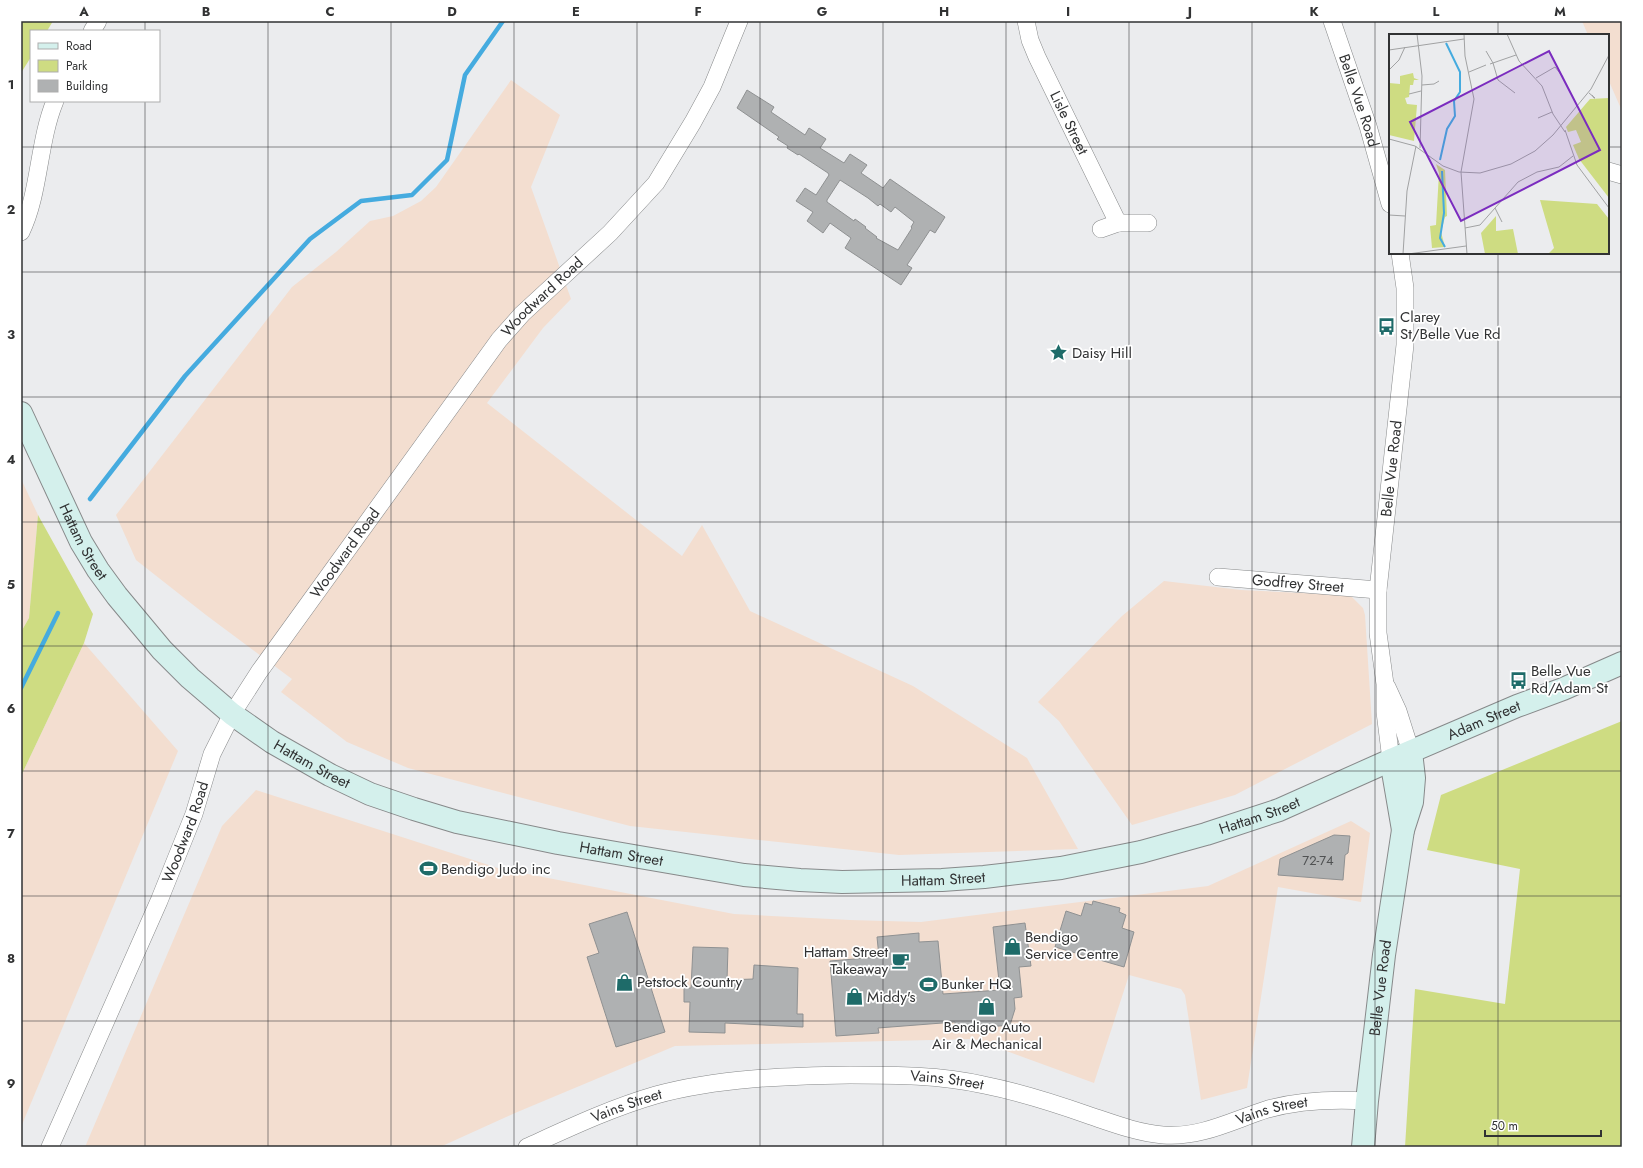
<svg xmlns="http://www.w3.org/2000/svg" width="1643" height="1168" viewBox="0 0 1643 1168" font-family="Jost,sans-serif">
<rect width="100%" height="100%" fill="#ebecee"/>
<!-- industrial -->
<g fill="#f3ded0">
<polygon points="1582,21 1622,21 1622,111 1608,79 1608,35 1588,35"/>
<polygon points="511,80 560,115 531,187 571,299 543,328 487,403 682,556 702,525 750,611 913,686 1027,758 1078,849 899,855 630,826 408,768 347,742 281,692 292,679 206,615 136,560 116,515 292,287 336,252 370,221 393,216 421,201 436,187"/>
<polygon points="21,479 38,515 29,618 21,632"/>
<polygon points="1164,581 1241,590 1344,595 1352,597 1363,608 1365,615 1372,724 1235,795 1132,825 1059,721 1038,702 1122,616"/>
<polygon points="84,643 178,751 21,1127 21,776"/>
<polygon points="256,790 501,869 734,914 850,920 921,922 1208,886 1351,821 1370,833 1361,902 1278,887 1247,1088 1201,1100 1185,995 1181,989 1129,975 1094,1083 974,1039 675,1046 515,1113 440,1147 85,1147 222,826"/>
</g>
<!-- green -->
<g fill="#cedc82">
<polygon points="21,21 53,21 47,31 31,31 31,57 21,73"/>
<polygon points="38,515 93,614 84,643 21,776 21,632 29,618"/>
<polygon points="1622,721 1622,1147 1405,1147 1415,989 1505,1004 1520,869 1427,850 1441,795"/>
</g>
<g fill="none" stroke-linecap="round" stroke-linejoin="round">
<!-- stream -->
<g stroke="#45abdf" stroke-width="4.5">
<polyline points="90,499 185,376 310,239 361,201 412,195 447,160 465,75 503,21"/>
<polyline points="21,688 58,613"/>
</g>
</g>
<!-- building -->
<g fill="#afb1b2" stroke="#8f9192" fill-rule="evenodd">
<path d="M 747,90 L 774,107 L 771,112 L 805,135 L 809,128 L 826,139 L 820,148 L 844,163 L 850,154 L 867,165 L 861,173 L 883,188 L 890,179 L 945,217 L 935,233 L 930,230 L 919,247 L 907,265 L 912,268 L 901,285 L 845,248 L 851,238 L 830,223 L 823,233 L 807,221 L 813,212 L 796,201 L 805,188 L 816,195 L 829,175 L 828,173 L 799,154 L 798,155 L 787,148 L 788,146 L 777,139 L 779,137 L 737,108 ZM 840,180 L 868,198 L 878,206 L 880,204 L 891,212 L 895,207 L 914,222 L 911,227 L 912,228 L 898,250 L 876,238 L 877,237 L 865,228 L 866,227 L 855,219 L 854,221 L 827,202 L 827,200 Z"/>
<polygon points="1334,835 1350,836 1348,853 1345,855 1343,880 1278,875 1280,859"/>
<polygon points="1093,901 1120,908 1119,912 1126,915 1122,928 1134,932 1124,967 1055,947 1066,911 1081,916 1085,903 1092,905"/>
<polygon points="627,912 665,1032 616,1047 587,957 599,953 589,924"/>
<polygon points="1025,923 1031,966 1019,967 1022,997 1014,998 1015,1009 1010,1025 955,1030 955,1022 878,1028 879,1033 836,1036 830,961 879,957 877,937 919,933 919,942 938,941 943,994 1000,990 993,927"/>
<polygon points="693,947 728,948 727,980 753,979 754,965 798,968 797,1014 803,1014 803,1027 725,1023 725,1033 689,1032 690,1002 684,1002 684,988 691,988"/>
</g>
<g fill="none" stroke-linecap="round" stroke-linejoin="round">
<defs>
<g id="street">
<path id="s1" d="M 1026,21 L 1030,40 L 1037,57 L 1118,223"/>
<path id="s2" d="M 1332,21 L 1368,126 L 1390,204"/>
<polyline points="92,31 98,21"/>
<polyline points="1608,171 1622,175"/>
<polyline points="1101,229 1118,223 1148,223"/>
<path d="M 21,232 C 40,193 38,142 55,101"/>
<path id="s3" d="M 1218,577 L 1378,590"/>
<polyline points="1387,687 1398,711 1411,752"/>
<path id="s4" d="M 1391,760 L 1385,712 L 1385,684 L 1378,633 L 1378,590 L 1405,345 L 1405,288 L 1400,253"/>
<path id="s5" d="M 50,1147 L 159,901 L 194,814 L 212,754 L 232,714 L 259,672 L 499,340 L 522,314 L 610,233 L 656,183 L 693,122 L 712,87 L 739,21"/>
<path id="s6" d="M 527,1147 C 569,1128 611,1108 656,1095 C 718,1078 785,1076 850,1075 C 895,1075 940,1075 984,1085 C 1019,1092 1054,1103 1088,1115 C 1112,1123 1138,1133 1163,1135 C 1201,1138 1233,1120 1268,1109 C 1301,1100 1333,1099 1367,1101"/>
</g>
<g id="secondary">
<path id="s7" d="M 21,413 L 81,542 L 98,570 L 117,596 L 162,650 L 190,678 L 232,714 L 272,742 L 330,775 L 370,794 L 414,809 L 457,822 L 558,843 L 744,875 L 800,880 L 842,882 L 942,880 L 984,877 L 1061,868 L 1141,852 L 1206,834 L 1279,810 L 1391,760 L 1517,706 L 1563,689 L 1622,663"/>
<polyline points="1391,760 1403,830"/>
<path id="s8" d="M 1363,1147 L 1367,1101 L 1384,955 L 1403,830 L 1412,802 L 1414,778 L 1411,752"/>
</g>
</defs>
<!-- street casing -->
<use href="#street" stroke="#87898a" stroke-width="18"/>
<!-- secondary casing -->
<use href="#secondary" stroke="#87898a" stroke-width="24"/>
<!-- street -->
<use href="#street" stroke="#fff" stroke-width="17"/>
<!-- secondary -->
<use href="#secondary" stroke="#d4f0ec" stroke-width="22"/>
</g>
<!-- grid -->
<path fill="none" stroke="#313233" stroke-width="1" stroke-opacity="0.55" d="M 145,21 L 145,31M 268,21 L 268,1147M 391,21 L 391,1147M 514,21 L 514,1147M 637,21 L 637,1147M 760,21 L 760,1147M 883,21 L 883,1147M 1006,21 L 1006,1147M 1129,21 L 1129,1147M 1252,21 L 1252,1147M 1375,21 L 1375,1147M 1498,21 L 1498,35M 145,101 L 145,1147M 21,147 L 1390,147M 1608,147 L 1622,147M 1498,253 L 1498,1147M 21,272 L 1622,272M 21,397 L 1622,397M 21,522 L 1622,522M 21,646 L 1622,646M 21,771 L 1622,771M 21,896 L 1622,896M 21,1021 L 1622,1021"/>
<!-- icons -->
<defs>
<symbol id="bus-bare" viewBox="-9 -9 18 18"><path d="M-5-6H5V4H4V6H2V4H-2V6H-4V4H-5ZM-3.5-4V0h7V-4ZM-3.5 1.2v1.5H-2V1.2ZM2 1.2v1.5H3.5V1.2Z" fill="#1e6b69" stroke="#fff" stroke-width="2.5" paint-order="stroke"/></symbol>
<symbol id="sight-bare" viewBox="-9 -9 18 18"><path d="M0-6L1.8-2.2L6-1.7L2.9 1.2L3.7 5.4L0 3.3L-3.7 5.4L-2.9 1.2L-6-1.7L-1.8-2.2Z" fill="#1e6b69" stroke="#fff" stroke-width="2.5" paint-order="stroke"/></symbol>
<symbol id="stadium-bare" viewBox="-9 -9 18 18"><path d="M0-5a6.5 5 0 1 0 0 10a6.5 5 0 1 0 0-10ZM-3.5-1.8h7v3.6h-7Z" fill="#1e6b69" stroke="#fff" stroke-width="2.5" paint-order="stroke"/></symbol>
<symbol id="shop-bare" viewBox="-9 -9 18 18"><path d="M-5-2.5h2.3a2.7 3.5 0 0 1 5.4 0H5L5.5 6h-11ZM-1.5-2.5h3a1.5 2.3 0 0 0-3 0Z" fill="#1e6b69" stroke="#fff" stroke-width="2.5" paint-order="stroke"/></symbol>
<symbol id="cafe-bare" viewBox="-9 -9 18 18"><path d="M-5.5-4.5H6V0H3Q3 3.5 0 3.5H-2.5Q-5.5 3.5-5.5 0ZM3-3.2v2h1.7v-2ZM-6 4.5H4V6H-6Z" fill="#1e6b69" stroke="#fff" stroke-width="2.5" paint-order="stroke"/></symbol>
</defs>
<g fill-rule="evenodd">
<use href="#bus-bare" x="1374" y="314" width="25" height="25"/>
<use href="#sight-bare" x="1046" y="340" width="25" height="25"/>
<use href="#bus-bare" x="1506" y="668" width="25" height="25"/>
<use href="#stadium-bare" x="416" y="856" width="25" height="25"/>
<use href="#shop-bare" x="1000" y="934" width="25" height="25"/>
<use href="#cafe-bare" x="888" y="948" width="25" height="25"/>
<use href="#shop-bare" x="612" y="970" width="25" height="25"/>
<use href="#stadium-bare" x="916" y="972" width="25" height="25"/>
<use href="#shop-bare" x="842" y="984" width="25" height="25"/>
<use href="#shop-bare" x="974" y="994" width="25" height="25"/>
</g>
<g text-anchor="middle" stroke-width="3.5" stroke-linejoin="round" paint-order="stroke">
<!-- number labels -->
<g font-size="13" fill="#505253">
<text x="1318" y="865">72-74</text>
</g>
<!-- street labels -->
<g font-size="15" fill="#313233" stroke="#fff">
<text dy="5" stroke="none"><textPath href="#s2" startOffset="84">Belle Vue Road</textPath></text>
<text dy="5" stroke="none"><textPath href="#s1" startOffset="111">Lisle Street</textPath></text>
<text dy="5" stroke="none"><textPath href="#s5" startOffset="991">Woodward Road</textPath></text>
<text dy="5" stroke="none"><textPath href="#s4" startOffset="293">Belle Vue Road</textPath></text>
<text dy="5" stroke="none"><textPath href="#s7" startOffset="143">Hattam Street</textPath></text>
<text dy="5" stroke="none"><textPath href="#s5" startOffset="667">Woodward Road</textPath></text>
<text dy="5" stroke="none"><textPath href="#s3" startOffset="80">Godfrey Street</textPath></text>
<text dy="5" stroke="none"><textPath href="#s7" startOffset="1683">Adam Street</textPath></text>
<text dy="5" stroke="none"><textPath href="#s7" startOffset="467">Hattam Street</textPath></text>
<text dy="5" stroke="none"><textPath href="#s7" startOffset="1439">Hattam Street</textPath></text>
<text dy="5" stroke="none"><textPath href="#s5" startOffset="343">Woodward Road</textPath></text>
<text dy="5" stroke="none"><textPath href="#s7" startOffset="791">Hattam Street</textPath></text>
<text dy="5" stroke="none"><textPath href="#s7" startOffset="1115">Hattam Street</textPath></text>
<text dy="5" stroke="none"><textPath href="#s8" startOffset="160">Belle Vue Road</textPath></text>
<text dy="5" stroke="none"><textPath href="#s6" startOffset="432">Vains Street</textPath></text>
<text dy="5" stroke="none"><textPath href="#s6" startOffset="108">Vains Street</textPath></text>
<text dy="5" stroke="none"><textPath href="#s6" startOffset="768">Vains Street</textPath></text>
</g>
<!-- poi labels -->
<g font-size="15" fill="#313233" stroke="#fff" text-anchor="start">
<text x="1400" y="322">Clarey<tspan x="1400" dy="17">St/Belle Vue Rd</tspan></text>
<text x="1072" y="358">Daisy Hill</text>
<text x="1531" y="676">Belle Vue<tspan x="1531" dy="17">Rd/Adam St</tspan></text>
<text x="441" y="874">Bendigo Judo inc</text>
<text x="1025" y="942">Bendigo<tspan x="1025" dy="17">Service Centre</tspan></text>
<text x="888" y="957" text-anchor="end">Hattam Street<tspan x="888" dy="17">Takeaway</tspan></text>
<text x="637" y="987">Petstock Country</text>
<text x="941" y="989">Bunker HQ</text>
<text x="867" y="1002">Middy's</text>
<text x="987" y="1032" text-anchor="middle">Bendigo Auto<tspan x="987" dy="17">Air &amp; Mechanical</tspan></text>
</g>
</g>
<!-- overview -->
<g transform="translate(1389 34)">
<rect width="220" height="220" fill="#ebecee"/>
<path d="M 24,39 L 25,44 L 30,46 L 25,46 L 24,51 L 21,51 L 20,63 L 16,64 L 18,70 L 28,71 L 25,107 L 0,101 L 0,49 L 11,50 L 11,42 ZM 220,64 L 220,164 L 190,125 L 184,111 L 192,108 L 187,96 L 179,98 L 177,93 L 201,65 ZM 47,130 L 56,136 L 58,182 L 56,183 L 52,198 L 56,213 L 43,214 L 41,192 L 47,191 L 50,139 ZM 151,166 L 208,170 L 220,185 L 220,220 L 159,220 L 165,214 ZM 107,182 L 107,197 L 124,195 L 129,220 L 96,220 L 92,199 Z" fill="#cedc82"/>
<path fill="none" stroke="#45abdf" stroke-width="2" d="M 51,126 L 58,95 L 66,82 L 65,67 L 71,58 L 71,38 L 57,9M 53,137 L 55,179 L 51,204 L 56,213"/>
<path fill="none" stroke="#a1a2a3" stroke-width="1" d="M 28,0 L 33,42 L 31,114M 75,0 L 76,22 L 85,65 L 72,138 L 78,220M 118,0 L 130,27 L 153,52 L 164,80 L 176,98M 0,16 L 75,5M 97,17 L 104,29M 0,29 L 0,47M 104,29 L 109,46 L 126,59M 101,30 L 127,21M 1,35 L 10,26 L 16,13M 80,38 L 97,31M 147,44 L 166,33 L 174,43M 33,51 L 45,50 L 50,47M 200,59 L 206,64 L 205,64 L 203,61M 20,60 L 32,57M 149,84 L 163,78M 176,96 L 188,131 L 220,174M 0,105 L 26,112 L 54,132 L 70,138 L 91,139 L 122,130 L 146,117 L 164,101 L 202,55 L 220,21M 106,174 L 113,188M 0,181 L 16,182M 76,194 L 91,191 L 129,148 L 148,138 L 170,133 L 184,122M 14,220 L 18,157 L 27,112M 19,220 L 77,212"/>
<path fill="#7b2cbf" fill-opacity="0.15" stroke="#7b2cbf" stroke-width="2" d="M 160,17 L 211,116 L 72,187 L 21,88 Z"/>
<rect width="220" height="220" fill="none" stroke="#313233" stroke-width="2"/>
</g>
<!-- border -->
<rect width="1643" height="1168" fill="none" stroke="#ffffff" stroke-width="44"/>
<!-- legend -->
<rect x="30" y="30" width="130" height="72" fill="#ffffff" stroke="#adadad"/>
<rect x="38" y="43" width="20" height="6" fill="#d4f0ec" stroke="#adadad"/>
<text x="66" y="50" font-size="12" fill="#313233">Road</text>
<rect x="38" y="60" width="20" height="12" fill="#cedc82" stroke="#adadad"/>
<text x="66" y="70" font-size="12" fill="#313233">Park</text>
<rect x="38" y="80" width="20" height="12" fill="#afb1b2" stroke="#adadad"/>
<text x="66" y="90" font-size="12" fill="#313233">Building</text>
<!-- scale -->
<path d="M1485 1130v6h116v-6" fill="none" stroke="#313233" stroke-width="2"/>
<text x="1491" y="1130" font-size="12" fill="#313233" stroke="#ffffff" stroke-width="3" paint-order="stroke">50 m</text>
<rect x="22" y="22" width="1599" height="1124" fill="none" stroke="#313233" stroke-width="1.5"/>
<g font-size="13" text-anchor="middle" font-weight="bold" fill="#313233">
<text x="84" y="16">A</text>
<text x="206" y="16">B</text>
<text x="330" y="16">C</text>
<text x="452" y="16">D</text>
<text x="576" y="16">E</text>
<text x="698" y="16">F</text>
<text x="822" y="16">G</text>
<text x="944" y="16">H</text>
<text x="1068" y="16">I</text>
<text x="1190" y="16">J</text>
<text x="1314" y="16">K</text>
<text x="1436" y="16">L</text>
<text x="1560" y="16">M</text>
<text x="11" y="89">1</text>
<text x="11" y="214">2</text>
<text x="11" y="339">3</text>
<text x="11" y="464">4</text>
<text x="11" y="589">5</text>
<text x="11" y="713">6</text>
<text x="11" y="838">7</text>
<text x="11" y="963">8</text>
<text x="11" y="1088">9</text>
</g>
</svg>
